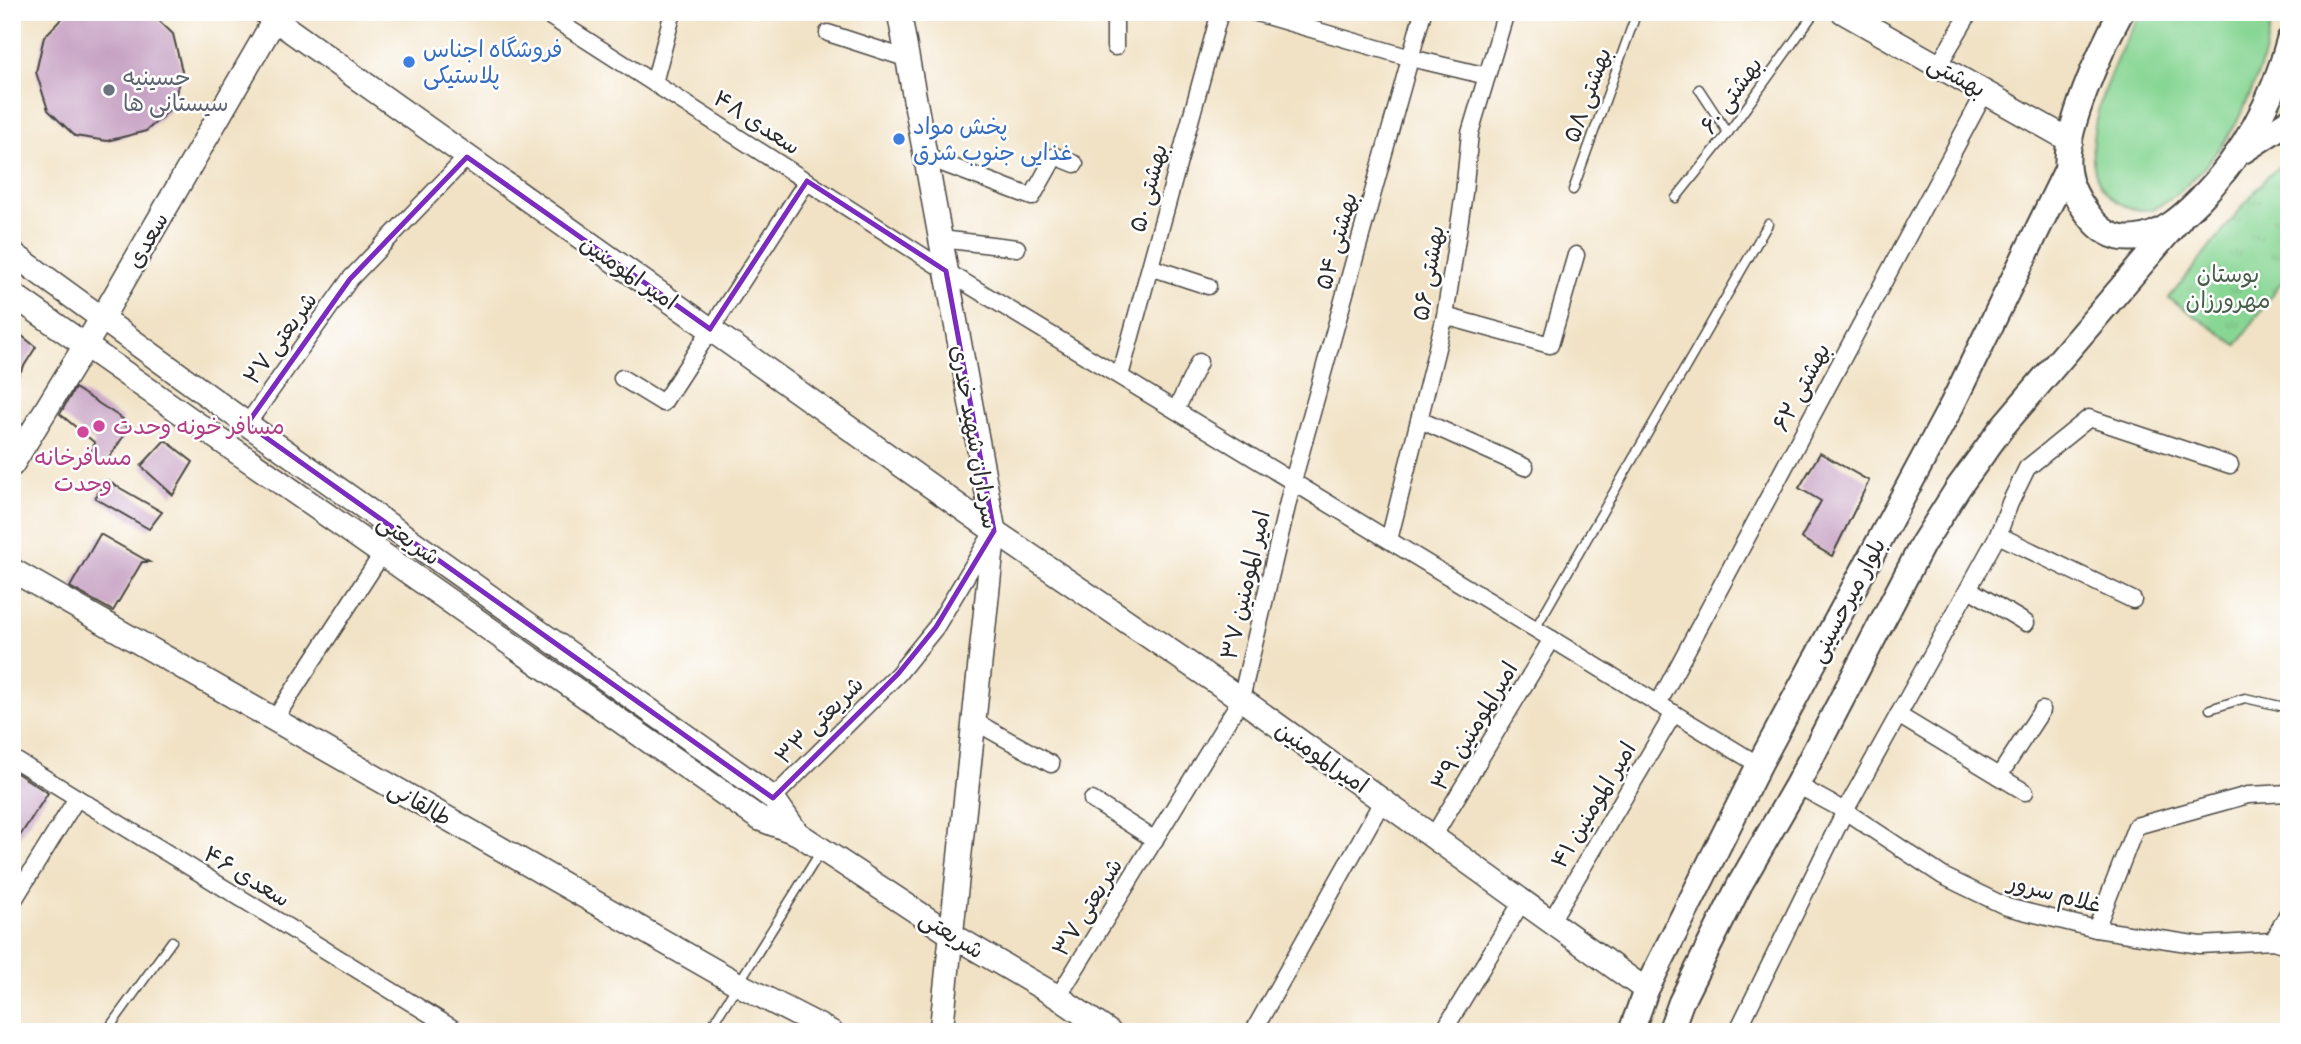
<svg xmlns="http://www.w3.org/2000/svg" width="2301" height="1044" viewBox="0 0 2301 1044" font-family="Pangolin,'Playpen Sans Arabic',sans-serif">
<defs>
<pattern id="park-tufts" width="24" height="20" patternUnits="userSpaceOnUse" patternTransform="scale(1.75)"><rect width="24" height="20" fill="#88d694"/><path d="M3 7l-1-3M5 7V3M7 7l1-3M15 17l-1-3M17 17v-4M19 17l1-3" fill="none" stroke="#76b880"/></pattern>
</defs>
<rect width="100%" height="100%" fill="#fff"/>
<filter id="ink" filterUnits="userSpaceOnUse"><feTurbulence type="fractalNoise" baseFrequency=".0143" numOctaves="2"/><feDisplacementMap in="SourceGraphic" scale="14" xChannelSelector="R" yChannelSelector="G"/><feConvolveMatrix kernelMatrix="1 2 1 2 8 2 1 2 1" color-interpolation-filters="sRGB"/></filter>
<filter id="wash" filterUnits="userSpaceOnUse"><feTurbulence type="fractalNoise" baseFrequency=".00686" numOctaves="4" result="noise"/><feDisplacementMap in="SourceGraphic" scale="28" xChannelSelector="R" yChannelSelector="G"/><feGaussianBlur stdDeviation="1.57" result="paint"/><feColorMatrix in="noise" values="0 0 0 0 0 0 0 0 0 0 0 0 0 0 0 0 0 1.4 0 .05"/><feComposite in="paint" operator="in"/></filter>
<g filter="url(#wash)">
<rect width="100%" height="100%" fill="#f1e2c5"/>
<!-- grass -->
<path fill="#88d694" stroke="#5a8060" stroke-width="2" d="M 2141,12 L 2273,12 C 2263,78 2236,139 2187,185 C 2176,194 2162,208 2147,210 C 2133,211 2118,204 2109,195 C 2066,154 2118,53 2141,12 Z"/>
<!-- park -->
<polygon fill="url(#park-tufts)" stroke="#5a8060" stroke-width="2" points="2289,158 2289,271 2237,345 2169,298 2265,179"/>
<g id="blocks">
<!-- building -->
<g fill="#c6a1c3">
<polygon points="68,12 150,12 173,34 182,71 172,108 146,131 107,141 75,136 48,110 36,72 44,37"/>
<polygon points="12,328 36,347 12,385"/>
<polygon points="75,388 123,419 121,423 129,428 104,465 94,458 91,452 95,443 60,414"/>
<polygon points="165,440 193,462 173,495 141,466"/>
<polygon points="1820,453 1869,481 1832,556 1801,538 1821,501 1799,488"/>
<polygon points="106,480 162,512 149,529 95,498"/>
<polygon points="100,534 149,562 142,562 113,611 70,587"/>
<polygon points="12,770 48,793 12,848"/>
</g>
</g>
</g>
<g filter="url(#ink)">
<use href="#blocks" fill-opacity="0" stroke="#494642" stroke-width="2"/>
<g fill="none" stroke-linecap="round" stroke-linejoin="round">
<defs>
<g id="lane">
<polyline points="1699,89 1728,133"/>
<polyline points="1573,190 1637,12"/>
<polyline points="1676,198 1728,133 1815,12"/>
<polyline points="1535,629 1768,224"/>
<polyline points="2210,709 2245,698 2289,708"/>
<polyline points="106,1032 172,941"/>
<polyline points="708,1032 821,851"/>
</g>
<g id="street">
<polyline points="543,12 946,271 1759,765"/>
<polyline points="1115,12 1115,47"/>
<polyline points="1253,12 1411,58 1487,76"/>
<polyline points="828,33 908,59"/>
<polyline points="1938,66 1970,12"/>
<polyline points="654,83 673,12"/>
<polyline points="926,157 1032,197 1055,156 1075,164"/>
<polyline points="941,239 1017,248"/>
<polyline points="1150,267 1208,286"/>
<polyline points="1445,316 1550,345 1576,255"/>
<polyline points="1120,376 1220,12"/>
<polyline points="622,378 663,403 807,181"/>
<polyline points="1176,410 1199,362"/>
<polyline points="1420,420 1525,467"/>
<polyline points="247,424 350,279 467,157"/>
<polyline points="1998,535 2133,600"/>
<polyline points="1389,540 1445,316 1464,193 1470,133 1506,12"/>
<polyline points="1969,589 2026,623"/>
<polyline points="1658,704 1985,92"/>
<polyline points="1898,715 2025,792"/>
<polyline points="274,720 382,554"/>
<polyline points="974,721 1051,764"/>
<polyline points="12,758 459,1032"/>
<polyline points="1999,776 2042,710"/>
<polyline points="1797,785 1845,811 1943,876 2007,907 2096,929 2200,945 2273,941 2289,946"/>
<polyline points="773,798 898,674 936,627 991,535"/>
<polyline points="1092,800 1155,840"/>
<polyline points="1434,835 1552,639"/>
<polyline points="12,903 77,798"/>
<polyline points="1551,921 1674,713"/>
<polyline points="2096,929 2136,826 2248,795 2289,793"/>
<polyline points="2273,941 2289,911"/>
<polyline points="1058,997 1241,699 1293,481 1423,12"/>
<polyline points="1253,1032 1383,800"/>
<polyline points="1443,1032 1523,900"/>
<polyline points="1737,1032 1845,811 1998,535 2010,503 2027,468 2089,418 2230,465"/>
</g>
<g id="secondary">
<polyline points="264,12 994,531 1241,699 1646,990"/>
<polyline points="899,12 994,531 941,1032"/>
<polyline points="1843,12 2071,141"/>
<polyline points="12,253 247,424 773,798 797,833"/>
<polyline points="12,294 760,819 797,833 952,935 1058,997 1109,1032"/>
<polyline points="12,465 102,318 279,12"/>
<polyline points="12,570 738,984 831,1032"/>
</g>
<g id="primary">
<path d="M 2121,12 C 2102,47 2062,132 2068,171 C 2070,187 2079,202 2088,214 C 2100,231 2115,241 2137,238 C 2162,235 2182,217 2199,200 C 2243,155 2273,102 2289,40"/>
<polyline points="2243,151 2289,121"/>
<polyline points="1631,1032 1646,990 1759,765 1952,405 2067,169"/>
<polyline points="1670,1032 1681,1002 1740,884 1797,785 1922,545 1958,488 2003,426 2180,219"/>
</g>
</defs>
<!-- lane casing -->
<use href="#lane" stroke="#494642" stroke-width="11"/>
<!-- street casing -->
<use href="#street" stroke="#494642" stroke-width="19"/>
<!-- secondary casing -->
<use href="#secondary" stroke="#494642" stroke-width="26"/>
<!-- primary casing -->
<use href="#primary" stroke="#494642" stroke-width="28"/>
<!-- lane -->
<use href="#lane" stroke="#fff" stroke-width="8"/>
<!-- street -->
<use href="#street" stroke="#fff" stroke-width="16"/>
<!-- secondary -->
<use href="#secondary" stroke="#fff" stroke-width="23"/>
<!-- primary -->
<use href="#primary" stroke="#fff" stroke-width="24"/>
</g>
</g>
<!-- marked area -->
<path fill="none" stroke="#7b2cbf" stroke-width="5" stroke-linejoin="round" d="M 467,157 L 710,329 L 807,181 L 946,271 L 994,531 L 936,627 L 898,674 L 773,798 L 247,424 L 350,279 Z"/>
<!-- markers -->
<g fill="#3f7fe0" stroke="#fff" stroke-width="2.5">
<circle cx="409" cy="62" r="7"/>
<circle cx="899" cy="139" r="7"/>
</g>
<circle fill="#6b7280" stroke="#fff" stroke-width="2.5" cx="109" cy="90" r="7"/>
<g fill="#d1479c" stroke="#fff" stroke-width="2.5">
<circle cx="99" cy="426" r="7"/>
<circle cx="83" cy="432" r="7"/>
</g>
<g text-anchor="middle" stroke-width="5" stroke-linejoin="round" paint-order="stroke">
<!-- shop labels -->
<g font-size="23" fill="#366cbe" stroke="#fff" text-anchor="start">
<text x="423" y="57">فروشگاه اجناس<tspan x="423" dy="26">پلاستیکی</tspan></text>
<text x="913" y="134">پخش مواد<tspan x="913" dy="26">غذایی جنوب شرق</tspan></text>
</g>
<!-- street labels -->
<g font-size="23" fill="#2b2b2b" stroke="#fff">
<text transform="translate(1957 76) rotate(29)" y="8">بهشتی</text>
<text transform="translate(1587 95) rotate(-70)" y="8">بهشتی ۵۸</text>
<text transform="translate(1731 95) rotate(-54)" y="8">بهشتی ۶۰</text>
<text transform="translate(757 122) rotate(33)" y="8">سعدی ۴۸</text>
<text transform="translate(1148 188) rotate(-75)" y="8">بهشتی ۵۰</text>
<text transform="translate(147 240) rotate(-60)" y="8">سعدی</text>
<text transform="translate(1336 241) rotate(-74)" y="8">بهشتی ۵۴</text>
<text transform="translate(629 272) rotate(35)" y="8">امیر المومنین</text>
<text transform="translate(1428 273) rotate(-80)" y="8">بهشتی ۵۶</text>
<text transform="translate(280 338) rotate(-54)" y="8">شریعتی ۲۷</text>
<text transform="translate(1801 387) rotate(-62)" y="8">بهشتی ۶۲</text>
<text transform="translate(975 437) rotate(80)" y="8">سرداران شهید خدری</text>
<text transform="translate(409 539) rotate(36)" y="8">شریعتی</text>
<text transform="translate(1245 585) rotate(-77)" y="8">امیر المومنین ۳۷</text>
<text transform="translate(1847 600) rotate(-62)" y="8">بلوار میرحسینی</text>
<text transform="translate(819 720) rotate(-45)" y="8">شریعتی ۳۳</text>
<text transform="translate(1474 726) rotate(-59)" y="8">امیرالمومنین ۳۹</text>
<text transform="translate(1322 757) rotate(35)" y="8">امیرالمومنین</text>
<text transform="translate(420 803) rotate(30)" y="8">طالقانی</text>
<text transform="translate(1593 805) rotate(-59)" y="8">امیر المومنین ۴۱</text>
<text transform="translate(247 876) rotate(31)" y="8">سعدی ۴۶</text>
<text transform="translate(2055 893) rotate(15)" y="8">غلام سرور</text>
<text transform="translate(1087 907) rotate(-58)" y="8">شریعتی ۳۷</text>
<text transform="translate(952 934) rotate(32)" y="8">شریعتی</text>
</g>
<!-- worship labels -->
<g font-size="23" fill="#5b616d" stroke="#fff" text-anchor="start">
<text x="123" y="85">حسینیه<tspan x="123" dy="26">سیستانی ها</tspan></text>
</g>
<!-- park labels -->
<g font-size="23" fill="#475e4a" stroke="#fff">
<text x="2228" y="282">بوستان<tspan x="2228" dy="26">مهرورزان</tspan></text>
</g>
<!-- hotel labels -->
<g font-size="23" fill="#b23c85" stroke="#fff" text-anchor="start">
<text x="113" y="434">مسافر خونه وحدت</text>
<text x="83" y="465" text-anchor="middle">مسافرخانه<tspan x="83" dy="26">وحدت</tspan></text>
</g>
</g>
<!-- margin -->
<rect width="2301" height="1044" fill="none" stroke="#fff" stroke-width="42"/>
</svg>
